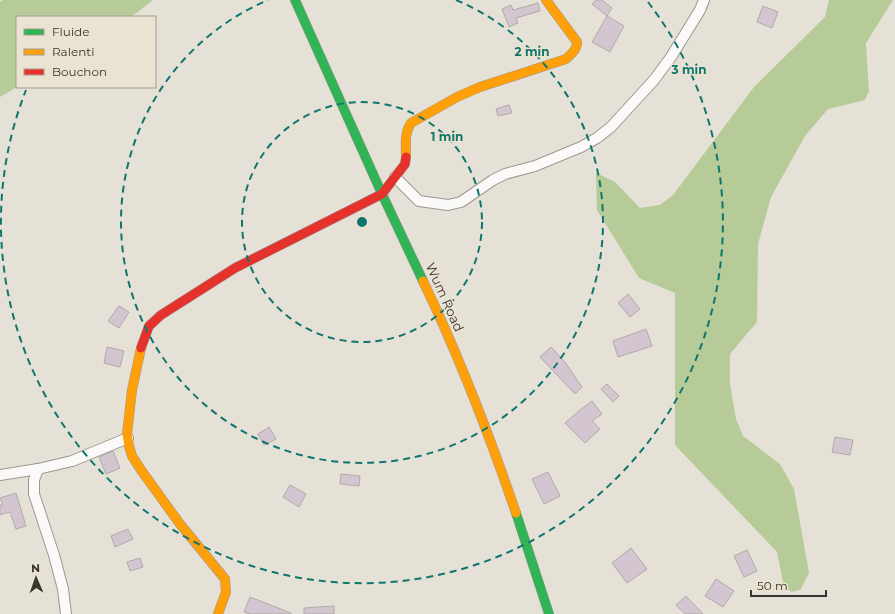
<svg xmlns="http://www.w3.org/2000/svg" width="895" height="614" viewBox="0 0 895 614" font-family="Montserrat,sans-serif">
<rect width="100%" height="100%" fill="#e5e1d7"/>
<!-- forest -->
<g fill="#b6cb97">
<polygon points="3,0 153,0 131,17 17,17 17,87 0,97 0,2"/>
<polygon points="829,0 893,0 866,43 869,91 865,100 828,109 805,136 771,197 758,244 757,322 730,354 730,384 736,419 743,436 780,464 794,489 809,573 801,589 792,592 784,587 777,552 675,445 675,293 639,278 597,210 596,173 615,182 640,208 660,205 673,195 754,87 825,17"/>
</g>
<!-- building -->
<g fill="#d3c6d0" stroke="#afaba9">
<polygon points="596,0 602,0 612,8 607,16 592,4"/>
<polygon points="538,3 540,11 516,18 518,23 509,27 502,9 511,5 513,10"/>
<polygon points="763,6 778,12 772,28 757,22"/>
<polygon points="607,16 624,26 610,52 592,42"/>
<polygon points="509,105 512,113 498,116 496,109"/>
<polygon points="628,294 640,309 630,317 618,303"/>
<polygon points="119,306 129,312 119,328 108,321"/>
<polygon points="646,329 652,346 618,357 613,341"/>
<polygon points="107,347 124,351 120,367 104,363"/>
<polygon points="551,347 565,362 582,387 575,394 540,357"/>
<polygon points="607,384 619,396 613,402 601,389"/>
<polygon points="592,401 602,414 592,421 600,429 585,443 565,423 579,411"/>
<polygon points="269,427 276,439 264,445 258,434"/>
<polygon points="835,437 853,440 850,455 832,452"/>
<polygon points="113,451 120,468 106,474 99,457"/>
<polygon points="548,472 560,496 544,504 532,479"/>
<polygon points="341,474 360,476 359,486 340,484"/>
<polygon points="290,485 306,494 299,507 283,497"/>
<polygon points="16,493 26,526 16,529 10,512 0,515 0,505 3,505 0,498"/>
<polygon points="128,529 133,539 115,547 111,536"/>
<polygon points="631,548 647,569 627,583 612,563"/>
<polygon points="747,550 757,571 744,577 734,556"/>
<polygon points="140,558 143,567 130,571 127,562"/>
<polygon points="716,579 734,591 723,607 705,596"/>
<polygon points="686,596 703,614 685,614 676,605"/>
<polygon points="250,597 291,613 291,614 250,614 244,612"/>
<polygon points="334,606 334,614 304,614 304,608"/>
</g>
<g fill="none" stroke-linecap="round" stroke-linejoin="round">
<defs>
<g id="street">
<polyline points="395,177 419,201 448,205 461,202 493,180 505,174 535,166 581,147 597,138 611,127 654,80 671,57 700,10 704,0"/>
<polyline points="38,469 34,480 34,494 54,555 63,589 66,614"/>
<polyline points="0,475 38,469 72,461 128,438"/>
</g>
<g id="fast">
<polyline points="295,0 382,194 423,281"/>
<polyline points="516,513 549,614"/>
</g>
<g id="slow">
<path d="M 406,157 C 406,144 404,134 411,123 L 457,97 L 480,87 L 566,59 C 571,54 577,50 577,42 L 546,0"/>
<path d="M 423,281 C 459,356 489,434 516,513"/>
<polyline points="141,348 132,390 127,434 129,446 132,456 141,470 180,524 225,579 226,592 218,614"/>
</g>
<polyline id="jam" points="141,348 149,326 161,315 235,268 382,194 405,164 406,157"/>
</defs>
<!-- street casing -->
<use href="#street" stroke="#9c9891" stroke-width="12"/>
<!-- fast casing -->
<use href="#fast" stroke="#9c9891" stroke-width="10"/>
<!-- slow casing -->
<use href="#slow" stroke="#9c9891" stroke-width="10"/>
<!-- jam casing -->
<use href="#jam" stroke="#9c9891" stroke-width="10"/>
<!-- street -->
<use href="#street" stroke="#fbfaf9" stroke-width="10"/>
<!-- fast -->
<use href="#fast" stroke="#30b455" stroke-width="9"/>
<!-- slow -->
<use href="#slow" stroke="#ff9f0a" stroke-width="9"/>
<!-- jam -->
<use href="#jam" stroke="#e5322d" stroke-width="9"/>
</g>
<!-- distance rings -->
<g fill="none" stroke="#0f766e" stroke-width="2" stroke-dasharray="7 5">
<circle cx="362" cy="222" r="120"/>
<path d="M456 0A241 241 0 1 1 268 0"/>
<path d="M648 2A361 361 0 1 1 26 90"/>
</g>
<g text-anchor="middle" stroke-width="3" stroke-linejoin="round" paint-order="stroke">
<!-- street labels -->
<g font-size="13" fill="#38352e" stroke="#ebe3d1">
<text transform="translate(445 297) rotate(66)" y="5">Wum Road</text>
</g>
</g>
<circle cx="362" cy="222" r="6" fill="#0f766e" stroke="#ebe3d1" stroke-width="2"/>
<g font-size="12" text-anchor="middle" font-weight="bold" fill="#0f766e" stroke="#ebe3d1" stroke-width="3" stroke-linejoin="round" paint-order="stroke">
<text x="532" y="56">2 min</text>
<text x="689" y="74">3 min</text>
<text x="447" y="141">1 min</text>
</g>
<!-- legend -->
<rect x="16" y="16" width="140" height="72" fill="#ebe3d1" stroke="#a39d90"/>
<rect x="24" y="29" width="20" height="6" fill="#30b455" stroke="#a39d90"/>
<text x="52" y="36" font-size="12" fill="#38352e">Fluide</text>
<rect x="24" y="49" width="20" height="6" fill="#ff9f0a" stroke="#a39d90"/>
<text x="52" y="56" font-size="12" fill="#38352e">Ralenti</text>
<rect x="24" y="69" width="20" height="6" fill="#e5322d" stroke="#a39d90"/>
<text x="52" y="76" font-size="12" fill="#38352e">Bouchon</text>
<!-- north arrow -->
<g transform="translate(36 578) rotate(358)" stroke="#ebe3d1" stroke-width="3" paint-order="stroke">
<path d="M0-3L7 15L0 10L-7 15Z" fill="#38352e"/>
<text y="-6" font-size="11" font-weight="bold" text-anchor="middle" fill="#38352e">N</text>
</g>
<!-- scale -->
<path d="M751 590v6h75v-6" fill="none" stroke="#38352e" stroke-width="2"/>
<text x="757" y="590" font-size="12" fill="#38352e" stroke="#ebe3d1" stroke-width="3" paint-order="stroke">50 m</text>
</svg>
